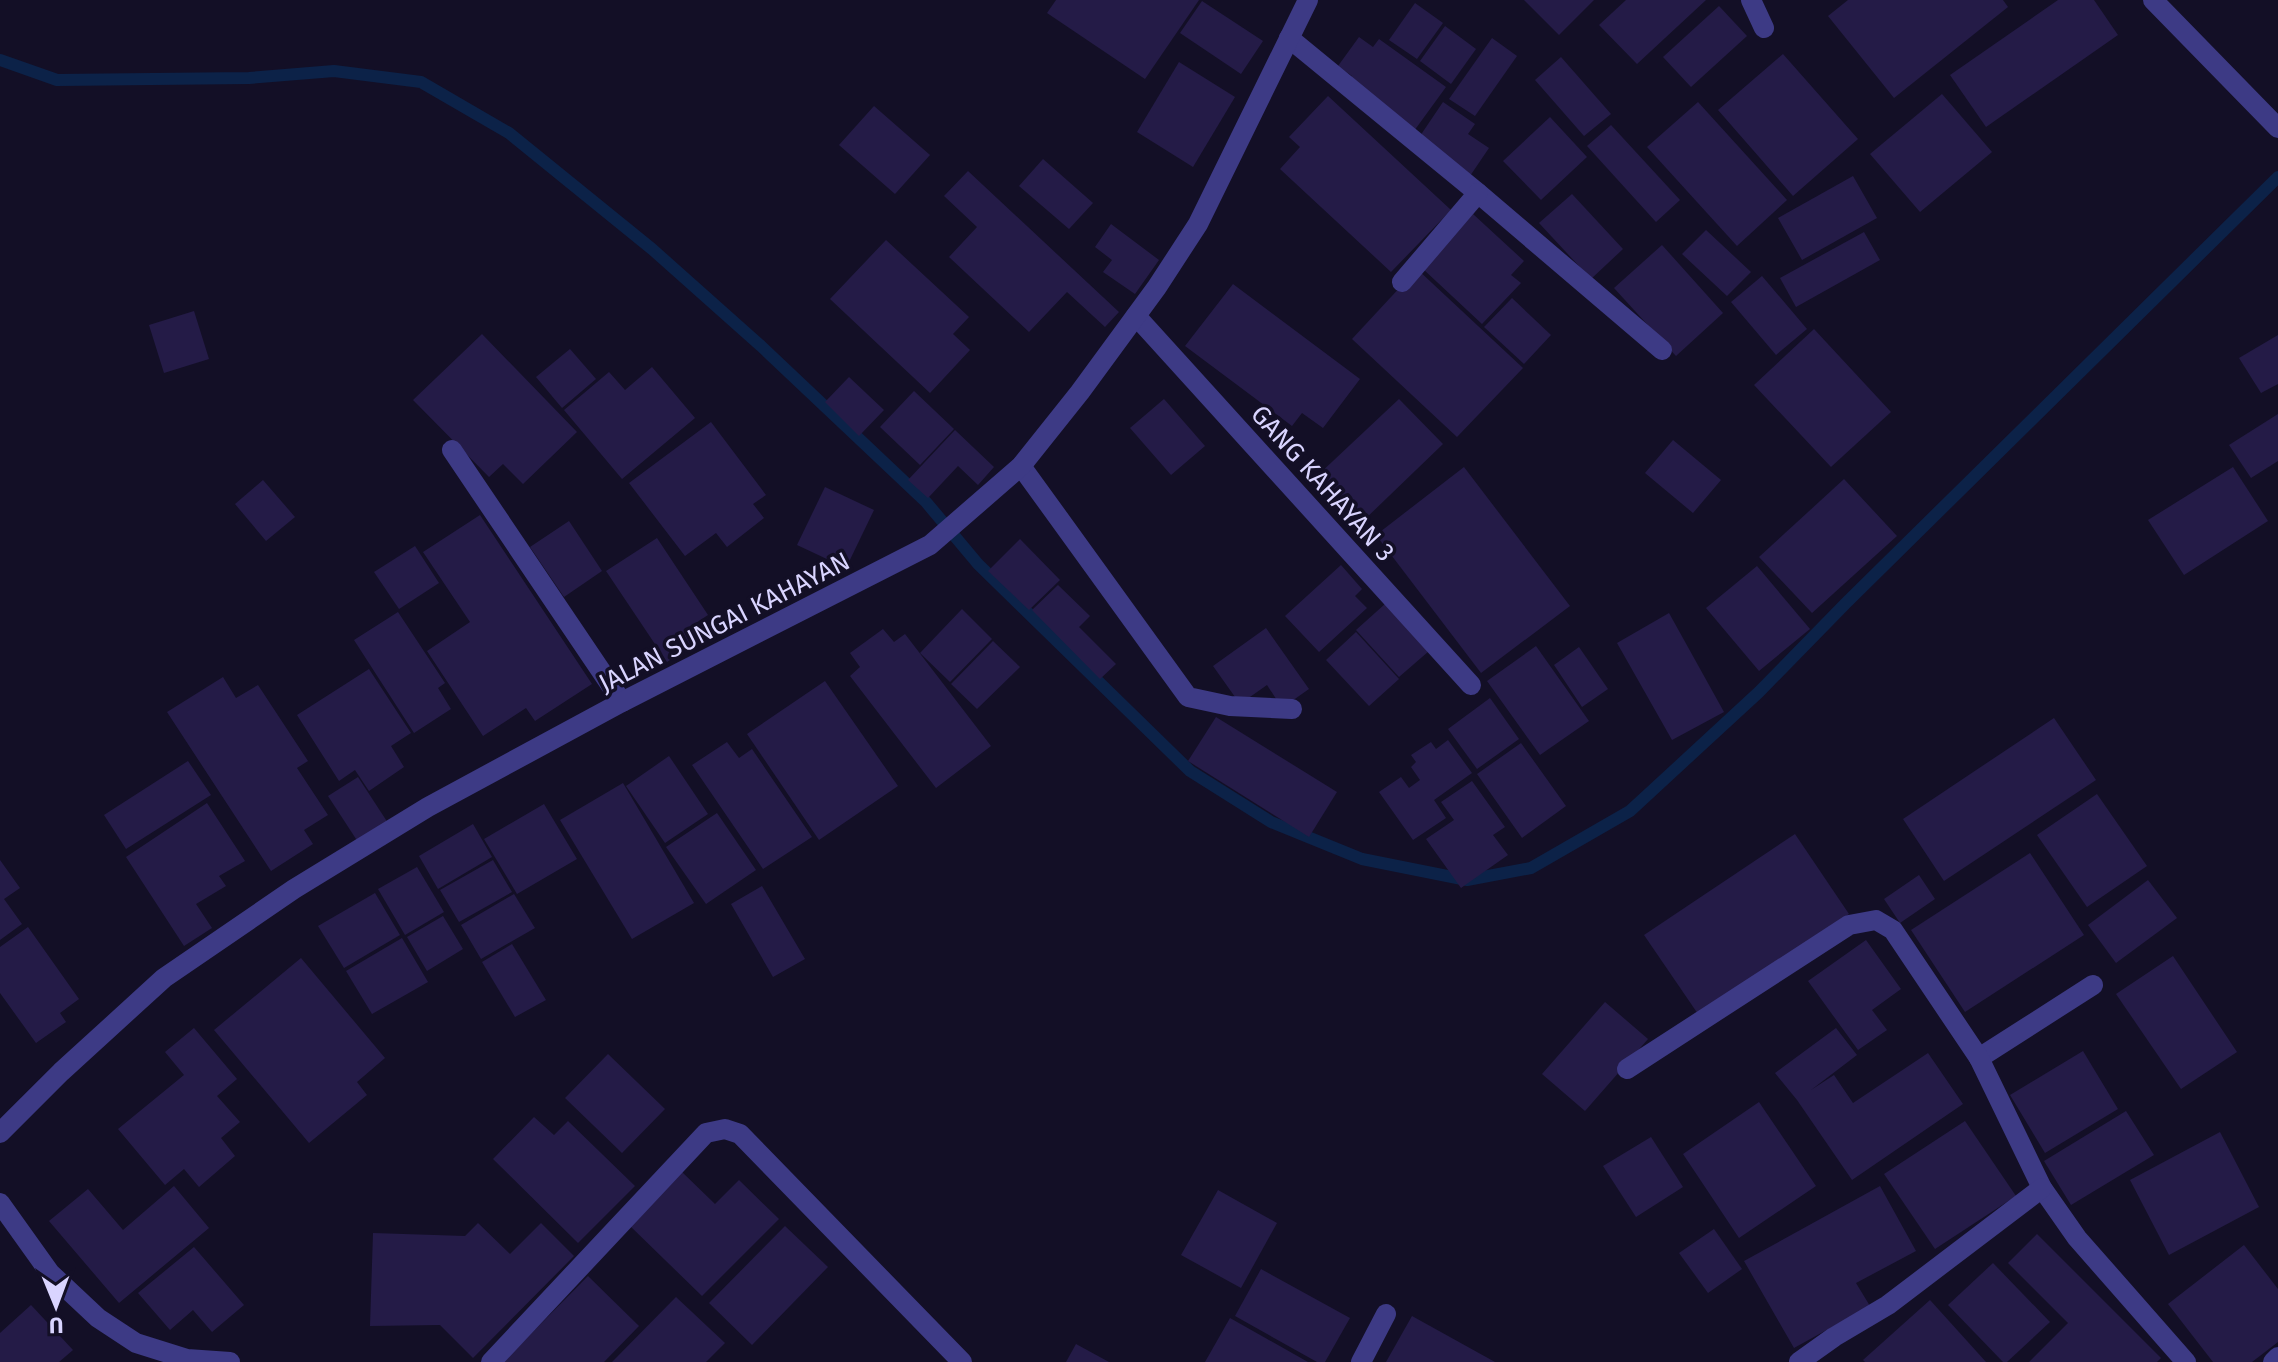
<svg xmlns="http://www.w3.org/2000/svg" width="2278" height="1362" viewBox="0 0 2278 1362" font-family="'Fira Sans',sans-serif">
<rect width="100%" height="100%" fill="#130f26"/>
<g fill="none" stroke-linecap="round" stroke-linejoin="round">
<!-- stream -->
<polyline stroke="#0c2248" stroke-width="12" points="0,60 57,80 249,78 334,71 421,82 509,133 652,249 761,346 926,502 978,564 1190,771 1271,822 1362,859 1467,880 1531,868 1630,811 1759,692 1846,603 2278,177"/>
</g>
<!-- building -->
<g fill="#241b47">
<polygon points="1056,0 1199,0 1145,79 1047,13"/>
<polygon points="1524,0 1594,0 1559,35"/>
<polygon points="1626,0 1706,0 1637,64 1599,25"/>
<polygon points="1848,0 2003,0 2008,7 1894,98 1828,16"/>
<polygon points="2058,0 2094,0 2118,35 1986,127 1950,75"/>
<polygon points="1202,1 1263,41 1241,74 1180,33"/>
<polygon points="1415,3 1443,23 1417,59 1389,40"/>
<polygon points="1719,6 1747,36 1691,87 1663,57"/>
<polygon points="1445,26 1476,49 1451,84 1420,61"/>
<polygon points="1359,37 1373,47 1379,39 1446,87 1414,131 1347,83 1352,76 1338,66"/>
<polygon points="1492,38 1517,56 1475,116 1449,99"/>
<polygon points="1783,54 1858,139 1793,196 1718,110"/>
<polygon points="1561,57 1611,114 1584,136 1535,80"/>
<polygon points="1179,62 1235,97 1193,167 1137,132"/>
<polygon points="1942,94 1992,152 1920,212 1870,154"/>
<polygon points="1328,96 1451,210 1391,272 1280,169 1300,147 1289,137"/>
<polygon points="1443,102 1475,124 1468,134 1489,148 1470,176 1418,139"/>
<polygon points="1698,102 1787,200 1737,246 1647,147"/>
<polygon points="874,106 930,155 895,194 839,145"/>
<polygon points="1550,117 1587,157 1541,200 1503,161"/>
<polygon points="1611,125 1680,200 1656,222 1587,146"/>
<polygon points="1043,159 1093,203 1069,229 1019,186"/>
<polygon points="968,171 1119,312 1105,327 1067,292 1029,332 949,257 977,227 944,196"/>
<polygon points="1853,176 1877,218 1802,260 1778,218"/>
<polygon points="1572,194 1623,249 1591,279 1539,223"/>
<polygon points="1473,214 1524,261 1511,275 1521,283 1482,324 1422,268"/>
<polygon points="1111,224 1159,260 1135,294 1103,272 1112,260 1095,247"/>
<polygon points="1706,230 1751,272 1727,296 1682,254"/>
<polygon points="1864,232 1880,260 1796,307 1780,278"/>
<polygon points="886,240 969,317 953,334 970,350 930,393 830,299"/>
<polygon points="1662,245 1723,313 1676,356 1614,288"/>
<polygon points="1417,269 1523,368 1457,437 1352,339"/>
<polygon points="1762,276 1807,329 1776,355 1731,302"/>
<polygon points="1233,284 1360,379 1323,428 1302,413 1292,426 1185,346"/>
<polygon points="1512,298 1551,335 1524,364 1484,327"/>
<polygon points="194,311 209,359 164,373 149,325"/>
<polygon points="1814,329 1891,412 1831,467 1754,385"/>
<polygon points="482,334 577,432 523,484 503,464 489,477 413,400"/>
<polygon points="2278,335 2278,384 2261,393 2239,358"/>
<polygon points="570,349 596,379 562,408 536,377"/>
<polygon points="652,367 695,418 622,479 564,410 609,372 625,390"/>
<polygon points="849,377 884,410 859,436 825,402"/>
<polygon points="914,391 954,429 920,465 880,427"/>
<polygon points="1164,399 1205,446 1171,475 1130,428"/>
<polygon points="1399,399 1443,444 1362,522 1317,476"/>
<polygon points="2278,414 2278,461 2251,478 2229,445"/>
<polygon points="711,422 766,495 753,504 764,518 727,547 716,533 685,556 629,483"/>
<polygon points="955,430 994,467 978,485 958,466 928,498 908,480"/>
<polygon points="1673,440 1721,480 1693,513 1645,473"/>
<polygon points="1464,467 1570,606 1481,673 1376,535"/>
<polygon points="2233,467 2268,521 2184,575 2148,520"/>
<polygon points="1844,479 1897,536 1812,613 1759,557"/>
<polygon points="263,480 295,517 266,541 235,504"/>
<polygon points="825,487 874,510 846,568 797,545"/>
<polygon points="480,515 592,684 535,721 526,708 483,736 427,651 470,622 423,552"/>
<polygon points="569,521 602,571 564,597 530,547"/>
<polygon points="657,538 708,615 685,630 694,644 667,662 606,571"/>
<polygon points="1020,539 1060,580 1029,610 988,571"/>
<polygon points="415,546 439,583 399,609 374,572"/>
<polygon points="1341,565 1362,589 1355,596 1367,608 1319,652 1285,616"/>
<polygon points="1757,566 1810,629 1759,671 1706,608"/>
<polygon points="1058,585 1090,616 1079,627 1116,664 1100,679 1032,610"/>
<polygon points="1385,604 1429,651 1399,677 1356,630"/>
<polygon points="962,609 992,639 950,682 920,653"/>
<polygon points="398,612 445,683 438,688 451,709 414,733 354,640"/>
<polygon points="1669,613 1724,712 1672,740 1617,643"/>
<polygon points="1266,628 1309,689 1282,708 1267,685 1240,704 1213,666"/>
<polygon points="883,629 894,642 905,634 991,746 936,788 850,676 860,667 850,653"/>
<polygon points="1356,632 1399,679 1369,706 1326,660"/>
<polygon points="993,641 1020,667 977,709 951,684"/>
<polygon points="1536,646 1589,721 1540,755 1487,681"/>
<polygon points="1579,647 1608,689 1582,707 1554,665"/>
<polygon points="369,669 411,733 391,746 404,767 369,791 355,770 339,781 297,715"/>
<polygon points="223,677 236,698 258,685 308,761 297,768 328,815 304,830 313,844 271,871 167,712"/>
<polygon points="825,681 898,786 819,840 747,734"/>
<polygon points="1490,698 1519,739 1477,769 1448,729"/>
<polygon points="1216,717 1337,792 1309,837 1188,761"/>
<polygon points="2054,718 2096,780 1944,881 1903,819"/>
<polygon points="1448,740 1472,773 1434,800 1446,818 1413,840 1379,792 1401,777 1409,788 1420,780 1411,767 1416,762 1411,755 1431,742 1436,749"/>
<polygon points="727,742 739,758 752,749 812,837 763,869 692,765"/>
<polygon points="1521,743 1566,806 1522,838 1477,774"/>
<polygon points="669,756 708,814 665,843 626,786"/>
<polygon points="188,761 211,795 126,849 104,815"/>
<polygon points="358,777 388,823 358,842 328,796"/>
<polygon points="1472,781 1505,827 1493,835 1508,855 1461,888 1426,839 1454,820 1441,802"/>
<polygon points="623,783 694,903 632,939 560,820"/>
<polygon points="2097,794 2147,866 2087,907 2037,835"/>
<polygon points="207,803 245,861 219,876 226,886 196,904 212,928 184,946 126,857"/>
<polygon points="544,804 577,859 517,894 484,839"/>
<polygon points="717,813 756,870 706,904 666,847"/>
<polygon points="473,824 492,857 438,889 419,856"/>
<polygon points="1795,834 1849,914 1698,1014 1644,935"/>
<polygon points="2030,853 2084,935 1965,1012 1911,930"/>
<polygon points="0,860 20,888 4,899 22,924 0,940"/>
<polygon points="493,860 512,892 459,922 440,890"/>
<polygon points="417,867 444,912 405,935 378,889"/>
<polygon points="1919,875 1935,899 1900,923 1884,899"/>
<polygon points="2148,880 2177,918 2116,963 2088,925"/>
<polygon points="762,886 805,959 773,977 731,904"/>
<polygon points="375,893 400,935 344,968 318,926"/>
<polygon points="514,894 535,928 481,959 461,925"/>
<polygon points="443,916 463,949 427,971 407,937"/>
<polygon points="28,927 79,999 60,1013 66,1022 36,1043 0,993 0,947"/>
<polygon points="402,938 428,982 372,1014 346,971"/>
<polygon points="1866,940 1901,989 1872,1010 1887,1030 1858,1050 1808,981"/>
<polygon points="512,944 546,1000 515,1017 482,962"/>
<polygon points="2173,956 2237,1052 2181,1089 2116,994"/>
<polygon points="301,958 385,1058 357,1082 367,1095 309,1143 214,1030"/>
<polygon points="1605,1002 1648,1039 1585,1111 1542,1074"/>
<polygon points="194,1028 237,1079 217,1096 240,1122 221,1138 235,1156 199,1187 184,1169 165,1185 118,1129 184,1075 165,1052"/>
<polygon points="1836,1028 1857,1055 1811,1090 1834,1075 1853,1103 1928,1053 1963,1104 1852,1180 1797,1100 1775,1073"/>
<polygon points="2083,1051 2118,1109 2045,1153 2010,1095"/>
<polygon points="608,1054 665,1109 622,1153 565,1098"/>
<polygon points="1759,1102 1816,1186 1739,1238 1683,1154"/>
<polygon points="2126,1111 2154,1155 2071,1205 2044,1161"/>
<polygon points="534,1117 554,1135 568,1121 635,1186 578,1243 493,1159"/>
<polygon points="1965,1121 2016,1196 1935,1249 1884,1174"/>
<polygon points="2220,1132 2259,1207 2169,1255 2130,1180"/>
<polygon points="1651,1137 1683,1187 1636,1217 1603,1166"/>
<polygon points="681,1171 715,1204 739,1180 779,1219 702,1296 628,1224"/>
<polygon points="174,1186 209,1228 119,1303 49,1221 88,1189 123,1230"/>
<polygon points="1880,1186 1916,1251 1856,1283 1870,1306 1794,1348 1744,1261"/>
<polygon points="1218,1190 1277,1223 1241,1288 1181,1255"/>
<polygon points="478,1223 510,1254 541,1223 574,1256 473,1358 440,1325 370,1326 373,1233 465,1236"/>
<polygon points="785,1226 828,1267 752,1345 709,1303"/>
<polygon points="1714,1229 1742,1269 1708,1293 1679,1253"/>
<polygon points="2037,1234 2161,1358 2157,1362 2029,1362 2068,1323 2008,1263"/>
<polygon points="2244,1245 2278,1289 2278,1342 2252,1362 2213,1362 2168,1304"/>
<polygon points="194,1247 244,1305 212,1332 193,1310 170,1330 138,1293"/>
<polygon points="1993,1263 2050,1322 2007,1362 2003,1362 1948,1305"/>
<polygon points="1261,1269 1350,1318 1325,1362 1317,1362 1235,1316"/>
<polygon points="588,1276 639,1326 604,1362 503,1362"/>
<polygon points="676,1297 725,1343 706,1362 612,1362"/>
<polygon points="1930,1300 1986,1362 1865,1362 1863,1360"/>
<polygon points="31,1305 73,1350 59,1362 0,1362 0,1333"/>
<polygon points="1412,1316 1495,1362 1386,1362"/>
<polygon points="1230,1318 1308,1362 1205,1362"/>
<polygon points="1076,1344 1109,1362 1066,1362"/>
</g>
<g fill="none" stroke-linecap="round" stroke-linejoin="round">
<!-- minor -->
<g stroke="#3d3a85" stroke-width="20">
<polyline points="1751,0 1764,28"/>
<polyline points="2153,0 2278,128"/>
<polyline points="1289,38 1478,193 1662,350"/>
<polyline points="1402,282 1478,193"/>
<polyline points="1136,316 1471,685"/>
<polyline points="452,450 622,702"/>
<polyline points="1021,466 1188,697 1230,706 1292,709"/>
<polyline points="1979,1058 2093,985"/>
<polyline points="1627,1069 1849,925 1876,920 1893,930 1979,1058 2042,1188 2077,1238 2186,1362"/>
<polyline points="0,1133 61,1072 164,978 294,889 428,807 622,702 930,545 1021,466 1080,392 1157,287 1198,224 1308,0"/>
<polyline points="0,1203 50,1273 98,1318 136,1343 187,1359 230,1362"/>
<polyline points="491,1362 706,1133 725,1129 740,1134 962,1362"/>
<polyline points="1361,1362 1386,1314"/>
<polyline points="1799,1362 1834,1337 1888,1305 2042,1188"/>
<polyline points="2273,1362 2278,1357"/>
</g>
</g>
<g text-anchor="middle" stroke-width="7" stroke-linejoin="round" paint-order="stroke">
<!-- street labels -->
<g font-size="26" fill="#d9d4ff" stroke="#130f26">
<text transform="translate(1323 483) rotate(48)" y="9">GANG KAHAYAN 3</text>
<text transform="translate(724 622) rotate(-27)" y="9">JALAN SUNGAI KAHAYAN</text>
</g>
</g>
<!-- north arrow -->
<g transform="translate(56 1306) rotate(179)" stroke="#130f26" stroke-width="6" paint-order="stroke">
<path d="M0-6L14 30L0 20L-14 30Z" fill="#d9d4ff"/>
<text y="-12" font-size="22" font-weight="bold" text-anchor="middle" fill="#d9d4ff">U</text>
</g>
</svg>
